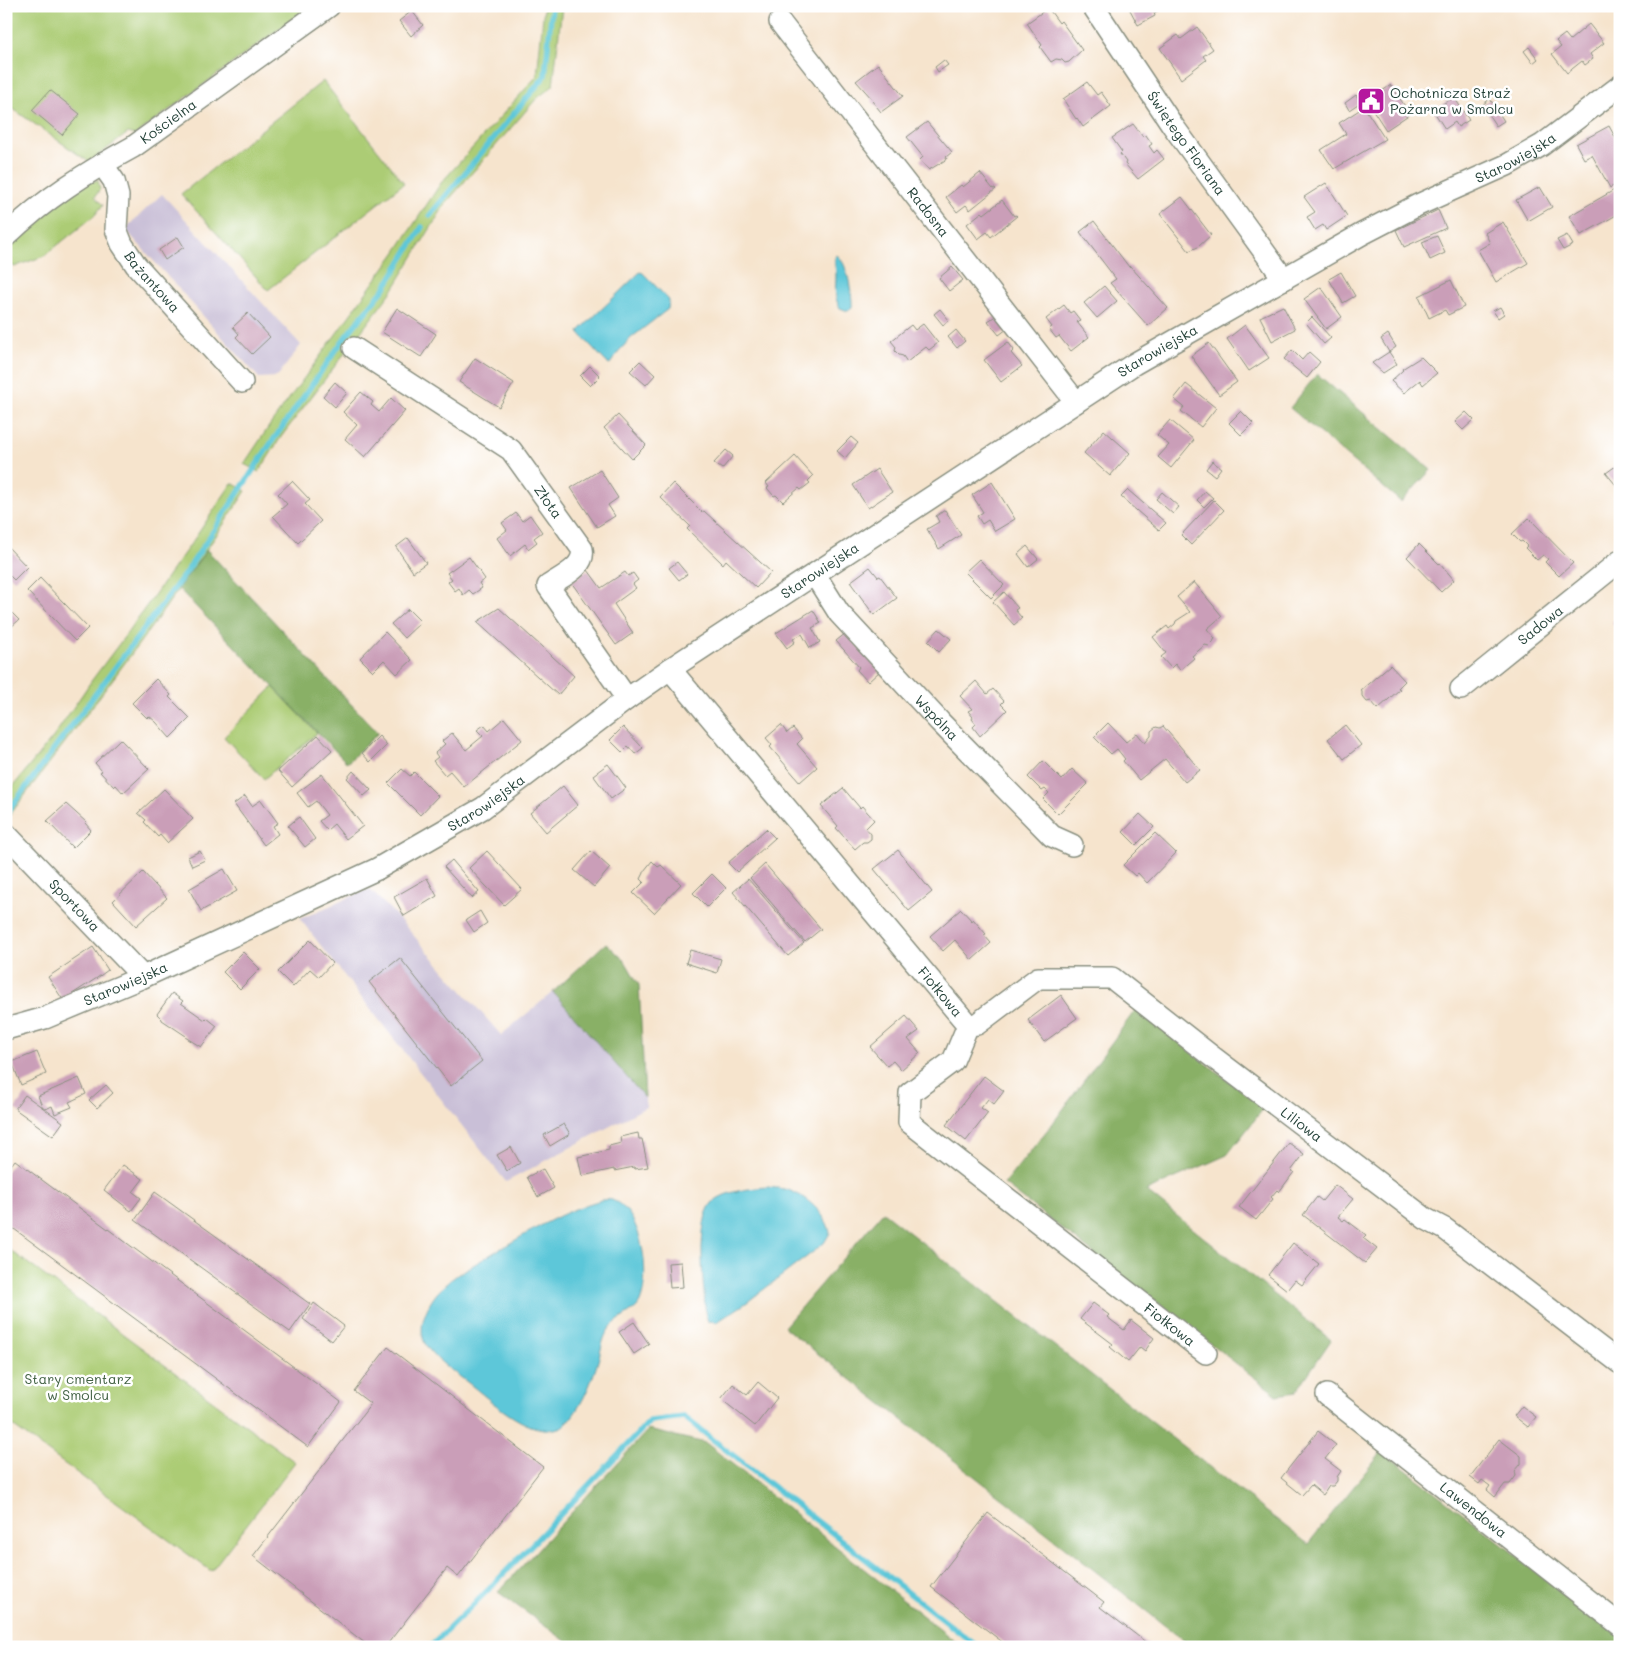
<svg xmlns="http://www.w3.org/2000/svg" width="1626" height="1653" viewBox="0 0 1626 1653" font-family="Mali,sans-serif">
<rect width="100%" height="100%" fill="#fff"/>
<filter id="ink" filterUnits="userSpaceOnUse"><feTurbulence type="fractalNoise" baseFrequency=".02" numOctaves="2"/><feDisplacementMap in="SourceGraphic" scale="10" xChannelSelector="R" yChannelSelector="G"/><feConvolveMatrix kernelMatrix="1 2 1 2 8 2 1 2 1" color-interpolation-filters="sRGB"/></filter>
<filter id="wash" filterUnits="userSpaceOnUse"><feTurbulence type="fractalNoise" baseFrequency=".0096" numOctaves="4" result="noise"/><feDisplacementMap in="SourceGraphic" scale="20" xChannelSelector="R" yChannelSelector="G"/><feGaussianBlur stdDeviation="1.12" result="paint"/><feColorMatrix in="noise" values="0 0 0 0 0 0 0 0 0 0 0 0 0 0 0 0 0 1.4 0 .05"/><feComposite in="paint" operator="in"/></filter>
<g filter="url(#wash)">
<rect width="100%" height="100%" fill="#f6e4cd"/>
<!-- industrial -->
<g fill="#c9bfd7">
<polygon points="162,194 301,345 277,377 259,378 125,229"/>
<polygon points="369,889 393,912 501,1035 553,992 645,1098 646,1107 506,1182 300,919"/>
</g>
<!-- green -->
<g fill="#accc74" stroke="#668454">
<polygon points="6,6 310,6 135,135 128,133 89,162 6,104"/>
<polygon points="544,6 562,6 553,86 537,98 446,203 392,291 281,437 259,472 244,464 270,425 395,253 441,183 537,76"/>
<polygon points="323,81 404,183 268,290 181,194"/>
<polygon points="98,180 100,189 95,197 103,205 94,216 44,256 14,267 6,260 6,244 84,184"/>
<path d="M 232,483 L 246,491 C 172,604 88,712 6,820 L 6,795 L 54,736 L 92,680 L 125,636 L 195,538 Z"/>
<polygon points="273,687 317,733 264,779 224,737"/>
<polygon points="6,1247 295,1462 211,1571 6,1421"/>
</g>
<!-- forest -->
<g fill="#89b066" stroke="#54764d">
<polygon points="1317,374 1431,470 1401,502 1290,408"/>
<polygon points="207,550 378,733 347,763 178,588"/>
<polygon points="606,943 625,961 639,985 645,1098 553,992"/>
<polygon points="1136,1009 1264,1108 1227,1155 1146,1191 1331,1340 1296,1392 1277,1395 1004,1184 1056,1119"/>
<polygon points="883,1212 1308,1544 1382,1451 1620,1636 1620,1647 1192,1647 784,1327"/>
<polygon points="648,1430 706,1443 962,1647 574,1647 498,1592"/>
</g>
<!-- water -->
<g fill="#5dc7d9" stroke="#3e8286">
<path d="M 836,255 C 847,258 853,298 852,308 L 848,311 L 840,308 C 833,296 836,288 836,275 C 836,268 833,262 836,255 Z"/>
<polygon points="640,272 643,273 669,300 668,309 631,338 619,351 610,364 606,362 580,334 579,331"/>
<path d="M 768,1187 C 774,1188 782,1188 788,1190 C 806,1196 827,1214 830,1233 L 824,1243 L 813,1252 L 746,1303 L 717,1322 L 708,1321 L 706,1316 C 704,1291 695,1220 713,1202 C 724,1191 753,1188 768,1187 Z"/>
<path d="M 601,1200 C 605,1200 609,1199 612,1200 C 643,1211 651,1276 640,1302 C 635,1314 616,1317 607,1332 C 602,1341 601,1351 598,1361 C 593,1379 576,1424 555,1430 C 552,1430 547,1429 544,1429 C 519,1427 490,1400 471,1385 C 457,1374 430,1357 424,1341 C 418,1325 427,1305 438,1292 C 452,1275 475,1265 493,1253 C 528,1233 562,1211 601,1200 Z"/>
</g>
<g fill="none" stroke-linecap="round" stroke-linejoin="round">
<!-- stream -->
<g stroke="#5dc7d9" stroke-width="5.5">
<polyline points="430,215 545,76 552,6"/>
<polyline points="6,814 187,571 269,446 346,336 384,289 422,227"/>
<polyline points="430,1647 492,1586 650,1421 684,1417 978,1647"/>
</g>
</g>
<g id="blocks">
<!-- building -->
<g fill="#ca9eb8">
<polygon points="1128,6 1166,6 1154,13 1155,16 1138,25"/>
<polygon points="1048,8 1059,23 1061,21 1082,50 1069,62 1065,63 1062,60 1056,59 1051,62 1040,47 1042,45 1027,23"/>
<polygon points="412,11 423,25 411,36 399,21"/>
<polygon points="1589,24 1604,43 1590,54 1593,59 1585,65 1582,61 1567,73 1552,54 1561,47 1556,41 1565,34 1570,40"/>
<polygon points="1197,27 1213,49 1203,56 1206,60 1181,79 1160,48 1178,35 1181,39"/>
<polygon points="1529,47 1538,59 1533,63 1524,51"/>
<polygon points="944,60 948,65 938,72 935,67"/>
<polygon points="878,64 903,96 881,112 872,101 873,100 856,81"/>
<polygon points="1087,82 1097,95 1101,92 1111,106 1083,127 1077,118 1076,119 1063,99"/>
<polygon points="1391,85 1410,114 1386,130 1367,101"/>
<polygon points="50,90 80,114 62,135 32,110"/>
<polygon points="1356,95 1361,102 1349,110 1345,103"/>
<polygon points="1454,97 1469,120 1458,127 1455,122 1445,129 1433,110"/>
<polygon points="1490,99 1504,121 1496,126 1482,105"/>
<polygon points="1364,107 1385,139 1334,169 1321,150 1346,134 1339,123"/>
<polygon points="927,122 952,152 946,157 947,159 929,170 920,160 923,157 907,137"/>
<polygon points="1133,124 1143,137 1146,135 1152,144 1149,146 1154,153 1157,150 1164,159 1138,179 1125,164 1126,162 1120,154 1122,152 1112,138"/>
<polygon points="1609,126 1620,146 1620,182 1610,188 1592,155 1584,159 1576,144"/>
<polygon points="980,173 993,189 995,188 996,189 970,210 966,205 957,212 946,197 961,185 963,187"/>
<polygon points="1326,183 1347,216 1326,230 1323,225 1315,230 1307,217 1315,212 1304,197"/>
<polygon points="1540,187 1552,207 1528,221 1516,200"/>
<polygon points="1616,189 1620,196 1620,213 1581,235 1569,216"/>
<polygon points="1182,197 1211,235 1198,247 1189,251 1160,214"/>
<polygon points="1002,200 1014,216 1016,215 1017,216 991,237 987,232 978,239 967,224 982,212 984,214"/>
<polygon points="1438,210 1446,228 1404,247 1396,230"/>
<polygon points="1094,221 1129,267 1130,266 1168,308 1148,326 1110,283 1116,279 1080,232"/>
<polygon points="1503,222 1528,263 1496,282 1478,250 1490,243 1485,233"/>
<polygon points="1567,235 1573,245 1563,250 1557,240"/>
<polygon points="1437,236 1445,253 1430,260 1422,242"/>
<polygon points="178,237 184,247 165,260 159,250"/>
<polygon points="952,267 963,280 949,291 939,278"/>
<polygon points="1341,272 1355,296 1343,303 1329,279"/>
<polygon points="1451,280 1464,307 1448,315 1445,310 1429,318 1419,296"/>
<polygon points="1104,286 1117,301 1097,318 1084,303"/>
<polygon points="1321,287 1342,317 1326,329 1304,299"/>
<polygon points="1064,305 1070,313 1073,311 1080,320 1077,322 1089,337 1071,351 1059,336 1056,338 1049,329 1052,327 1046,319"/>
<polygon points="1283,306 1295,329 1272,341 1260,317"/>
<polygon points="1500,307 1504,314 1498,318 1493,311"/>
<polygon points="397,308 436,334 421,357 382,332"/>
<polygon points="940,309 949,320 943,325 934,314"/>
<polygon points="248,313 270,337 252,354 236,337 239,334 233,327"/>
<polygon points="997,315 1007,329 999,335 988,321"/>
<polygon points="1312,317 1331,338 1324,344 1306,323"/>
<polygon points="923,324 938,343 929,350 926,347 907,362 903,356 899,355 895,351 896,347 891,341 911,325 915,330"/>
<polygon points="1245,325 1269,358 1249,371 1227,339"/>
<polygon points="956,330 965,341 957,348 948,337"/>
<polygon points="1388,334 1396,347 1389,352 1381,339"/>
<polygon points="1008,342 1014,350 1011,353 1022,366 1001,382 984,360"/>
<polygon points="1209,343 1237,382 1219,395 1191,356"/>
<polygon points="1292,350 1302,360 1309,352 1320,362 1307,378 1284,359"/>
<polygon points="1389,352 1397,364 1383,373 1372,363"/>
<polygon points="1421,357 1437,373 1423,385 1420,380 1404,393 1391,381 1403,370 1402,369"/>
<polygon points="475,358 514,383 499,407 459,382"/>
<polygon points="640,361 655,375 646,385 630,371"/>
<polygon points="590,366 600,376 590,386 580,376"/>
<polygon points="335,382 347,393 335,407 323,396"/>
<polygon points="1186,384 1216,408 1201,427 1181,411 1184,407 1174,399"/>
<polygon points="361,392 373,402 371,405 379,412 391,398 405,411 365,457 345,439 357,425 343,412"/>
<polygon points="1241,411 1253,423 1241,435 1229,423"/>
<polygon points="1466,412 1474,420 1463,430 1455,422"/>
<polygon points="618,415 646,445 632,459 604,428"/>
<polygon points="1170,420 1194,440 1171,468 1158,457 1169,445 1157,435"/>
<polygon points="1104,430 1130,453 1110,476 1084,453"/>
<polygon points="851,437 858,443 845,458 837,451"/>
<polygon points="726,450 733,456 722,469 714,463"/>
<polygon points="795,456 813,476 808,481 810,483 801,490 799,488 783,502 776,495 774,496 767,488 769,487 766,483"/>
<polygon points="1212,461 1221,468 1215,476 1206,469"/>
<polygon points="1620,463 1620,490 1606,473"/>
<polygon points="877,469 892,492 868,508 853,485"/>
<polygon points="600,470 618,498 608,505 615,516 597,527 571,488"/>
<polygon points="292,481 310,500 305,504 321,521 298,543 273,516 287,504 278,494"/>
<polygon points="992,482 1015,519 995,531 988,520 982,524 977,516 983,512 972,495"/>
<polygon points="673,483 702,512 704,511 771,572 756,588 726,560 723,564 687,529 690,526 660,497"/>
<polygon points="1128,490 1166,523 1159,530 1121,497"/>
<polygon points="1205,491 1213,498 1204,507 1197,500"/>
<polygon points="1162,492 1179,507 1173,514 1156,499"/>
<polygon points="1214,500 1224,510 1191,545 1181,535"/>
<polygon points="945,510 961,535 939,549 927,529 939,522 936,516"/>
<polygon points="516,513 522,521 530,515 542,532 534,538 537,542 528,549 525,544 510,556 497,538 507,530 502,523"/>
<polygon points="1529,518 1573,563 1559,576 1545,562 1548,559 1543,555 1537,560 1525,548 1527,546 1522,541 1520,542 1512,534"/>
<polygon points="408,538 426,563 413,572 396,547"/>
<polygon points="1419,544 1439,564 1440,563 1454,580 1441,592 1407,557"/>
<polygon points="6,545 27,567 14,580 6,572"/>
<polygon points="1027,546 1038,559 1028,567 1018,554"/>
<polygon points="469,557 485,579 479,583 482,588 473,594 469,590 463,595 459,588 455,591 448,582 452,579 447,573"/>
<polygon points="979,559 1004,585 991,598 965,572"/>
<polygon points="677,562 687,574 679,580 669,568"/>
<polygon points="870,567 878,577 880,576 897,598 874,615 850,582"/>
<polygon points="588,570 601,588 625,572 628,576 633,573 638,580 633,584 636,588 614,604 633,633 616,645 571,582"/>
<polygon points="40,578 88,628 75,641 27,591"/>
<polygon points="1194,582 1222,616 1207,629 1215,638 1213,642 1209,646 1205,645 1192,656 1194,658 1180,670 1175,664 1171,668 1161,657 1166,653 1153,637 1167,626 1169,629 1175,624 1176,621 1190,612 1177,597"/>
<polygon points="1004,592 1018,608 1015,610 1022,618 1014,625 993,602"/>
<polygon points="6,607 19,620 10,628 12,630 6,636"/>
<polygon points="499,608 574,676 558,695 477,622"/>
<polygon points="408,609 421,622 404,638 391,624"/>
<polygon points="813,610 821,623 812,628 820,642 810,648 802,634 793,639 795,642 787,648 776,633"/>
<polygon points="1620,612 1620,629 1612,623"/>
<polygon points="939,629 951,639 939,652 928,641"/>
<polygon points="385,632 412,660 397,674 384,660 373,671 360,658"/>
<polygon points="846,633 880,671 868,682 857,670 859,667 836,641"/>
<polygon points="1390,665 1405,681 1398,688 1400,689 1378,709 1371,701 1367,702 1362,696 1362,692 1361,690"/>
<polygon points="156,679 171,695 169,697 190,718 170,738 156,722 149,716 147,718 132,703"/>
<polygon points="976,681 987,694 993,689 1004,701 1001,704 1007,710 980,736 973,727 976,724 972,719 973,717 968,711 972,709 960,696"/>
<polygon points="504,718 522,740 464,787 450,771 445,775 433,761 438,757 435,753 445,744 442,741 452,733 466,750 483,736 477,730 484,725 489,731"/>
<polygon points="1108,723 1126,742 1137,733 1145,743 1151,736 1151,731 1156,727 1160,728 1163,726 1200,770 1185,782 1165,759 1139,780 1123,761 1125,759 1117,749 1111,754 1094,737"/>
<polygon points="781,725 787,733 793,728 802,739 797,744 817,767 800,782 770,747 772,745 766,738"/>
<polygon points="1345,725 1361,745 1344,759 1328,739"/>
<polygon points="623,727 643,748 635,754 628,746 622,752 610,740"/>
<polygon points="318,735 332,750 292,787 278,771"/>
<polygon points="379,736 387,745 370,762 362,753"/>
<polygon points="120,739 149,769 123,793 116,785 114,787 100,772 102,771 95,763"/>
<polygon points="1043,761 1062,780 1072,769 1088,784 1058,814 1043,799 1049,793 1045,789 1042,791 1028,777"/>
<polygon points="608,764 626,788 611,799 593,775"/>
<polygon points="402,769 410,776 414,772 438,796 420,815 388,783"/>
<polygon points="353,771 371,790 364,796 347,778"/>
<polygon points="322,774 363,826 346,839 334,824 327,830 319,821 327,815 316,801 308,807 297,793"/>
<polygon points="563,786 578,805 546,832 530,813"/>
<polygon points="843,788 860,808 862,806 874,820 866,828 871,834 871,839 867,842 863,842 855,849 836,828 838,826 821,806"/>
<polygon points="164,789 193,819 167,843 160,835 158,837 144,822 146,820 138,813"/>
<polygon points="245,796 252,806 261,800 278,823 273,826 278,834 264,845 234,804"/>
<polygon points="66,804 86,822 85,823 91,830 73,848 47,821"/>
<polygon points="1140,814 1154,827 1136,845 1123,832"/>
<polygon points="299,817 315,839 305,847 288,826"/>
<polygon points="766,829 775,838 737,872 728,863"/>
<polygon points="1155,833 1176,853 1147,883 1138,873 1135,876 1123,865"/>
<polygon points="898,850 932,892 909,911 874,869"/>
<polygon points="200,851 205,860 192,866 188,857"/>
<polygon points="487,851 522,889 504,905 469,868"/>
<polygon points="591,851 610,868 594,887 574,870"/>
<polygon points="452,860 479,892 472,898 444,867"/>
<polygon points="652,861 658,867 661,865 681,884 654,913 633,893 644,882 641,879 644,873 644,871"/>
<polygon points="765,864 821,929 805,942 750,878"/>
<polygon points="224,869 237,891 201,911 189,889"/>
<polygon points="143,872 167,898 136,926 113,901"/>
<polygon points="712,874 726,888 707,907 693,893"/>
<polygon points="427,878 437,896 404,916 394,897"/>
<polygon points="748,879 804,943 788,956 733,892"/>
<polygon points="961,909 972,921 973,919 986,934 984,935 991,943 972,960 955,940 943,951 930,936"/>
<polygon points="480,911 487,923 474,932 466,920"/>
<polygon points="310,940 332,963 319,977 310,969 293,987 278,972"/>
<polygon points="93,947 108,970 97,978 63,1000 48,977"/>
<polygon points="690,950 721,959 717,973 686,963"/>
<polygon points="243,952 260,969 240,989 223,972"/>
<polygon points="400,958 482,1061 451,1086 369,982"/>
<polygon points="172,993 183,1001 181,1003 205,1020 207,1018 217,1026 201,1047 185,1037 186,1036 162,1020 162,1019 157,1014"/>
<polygon points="1061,995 1077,1018 1044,1042 1028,1020"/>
<polygon points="906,1016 919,1031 908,1039 920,1053 901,1070 893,1061 887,1066 870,1047"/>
<polygon points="37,1052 46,1074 21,1085 12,1062"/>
<polygon points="984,1076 1004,1091 994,1104 988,1099 981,1108 988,1113 966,1141 946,1125"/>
<polygon points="79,1078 86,1094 69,1102 72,1107 55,1114 52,1106 46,1109 42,1106 38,1096"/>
<polygon points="106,1085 113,1093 97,1108 89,1100"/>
<polygon points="25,1095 63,1122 53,1136 15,1109"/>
<polygon points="564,1124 570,1134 550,1146 544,1135"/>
<polygon points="638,1133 639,1139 642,1139 648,1167 635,1169 634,1167 614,1171 614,1169 582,1176 578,1157 609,1150 609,1146 621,1143 620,1137"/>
<polygon points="1289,1143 1304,1154 1291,1171 1294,1172 1279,1192 1277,1190 1271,1197 1273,1199 1256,1220 1239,1207"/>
<polygon points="511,1147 520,1163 507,1171 497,1155"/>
<polygon points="15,1160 341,1402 308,1447 6,1223 6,1172"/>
<polygon points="123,1165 143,1179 133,1192 141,1198 131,1211 104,1190"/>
<polygon points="543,1169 554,1188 538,1197 527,1177"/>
<polygon points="1335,1185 1353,1199 1338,1217 1343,1221 1345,1219 1366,1235 1363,1238 1377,1249 1365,1263 1303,1215 1317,1197 1322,1201"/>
<polygon points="155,1192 310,1304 290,1332 135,1220"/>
<polygon points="1293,1243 1319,1264 1302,1285 1295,1280 1287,1290 1268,1275"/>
<polygon points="681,1262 683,1287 670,1288 668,1263"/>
<polygon points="314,1303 344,1326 332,1341 303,1319"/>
<polygon points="1093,1303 1109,1315 1107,1317 1124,1330 1131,1320 1154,1338 1145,1351 1140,1347 1128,1362 1110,1347 1113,1344 1080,1319"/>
<polygon points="634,1322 649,1344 634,1354 619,1332"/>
<polygon points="388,1347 543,1467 458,1577 447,1568 385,1647 370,1647 253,1556 371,1404 354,1391"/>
<polygon points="758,1382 777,1398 755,1426 721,1399 733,1384 747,1395"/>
<polygon points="1522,1406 1536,1417 1528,1427 1514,1416"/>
<polygon points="1318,1431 1336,1445 1325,1459 1341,1471 1337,1477 1337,1481 1333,1486 1329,1486 1323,1495 1311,1485 1302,1495 1281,1478"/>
<polygon points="1499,1439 1521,1456 1521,1464 1515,1471 1516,1476 1510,1484 1505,1484 1495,1497 1487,1490 1490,1486 1482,1480 1479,1484 1470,1477"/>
<polygon points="988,1513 1104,1602 1100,1607 1152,1647 1009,1647 931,1587"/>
</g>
</g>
</g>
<g filter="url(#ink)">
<use href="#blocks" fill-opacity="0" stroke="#8a9080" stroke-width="1"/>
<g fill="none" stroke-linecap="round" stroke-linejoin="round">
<defs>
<g id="minor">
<path id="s1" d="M 1093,6 L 1173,126 L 1284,279"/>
<path id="s2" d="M 780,22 L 1076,402"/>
<path id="s3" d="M 102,164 L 114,181 L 118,196 L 116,229 L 122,244 L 136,265 L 242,382"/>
<path id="s4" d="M 6,236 C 44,199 87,172 133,147 L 329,6"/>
<path id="s5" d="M 354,348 L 511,450 L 582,549 C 586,567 561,577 548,586 L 627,699"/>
<path id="s6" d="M 815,575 L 839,613 L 940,722 L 1052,836 L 1072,845"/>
<path id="s7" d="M 670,669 L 968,1025 L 953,1061 L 910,1093 L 909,1122 L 1206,1353"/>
<path id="s8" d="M 1461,689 L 1620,561"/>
<path id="s9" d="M 6,834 L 143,977"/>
<path id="s10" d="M 968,1025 L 977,1024 L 1038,978 L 1112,978 L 1210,1055 L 1426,1219 L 1445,1229 L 1620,1363"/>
<path id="s11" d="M 6,1029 L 45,1018 L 143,977 L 377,869 L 483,808 L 627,699 L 670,669 L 1134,364 L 1362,234 L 1418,205 L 1507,165 L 1542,145 L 1620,86"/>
<path id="s12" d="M 1327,1395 L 1620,1625"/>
</g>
</defs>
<!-- minor casing -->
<use href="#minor" stroke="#8a9080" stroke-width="24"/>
<!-- minor -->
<use href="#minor" stroke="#fff" stroke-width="21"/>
</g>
</g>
<!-- icons -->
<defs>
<symbol id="civic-square" viewBox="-11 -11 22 22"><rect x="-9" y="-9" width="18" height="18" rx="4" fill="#b5179e" stroke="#fff"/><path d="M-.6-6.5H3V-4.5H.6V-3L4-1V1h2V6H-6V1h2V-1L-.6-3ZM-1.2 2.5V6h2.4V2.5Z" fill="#fff"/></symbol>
</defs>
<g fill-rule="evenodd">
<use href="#civic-square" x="1355" y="85" width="32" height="32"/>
</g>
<g text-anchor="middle" stroke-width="5" stroke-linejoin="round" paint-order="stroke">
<!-- poi labels -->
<g font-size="14" fill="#1f3d34" stroke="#fff" text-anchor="start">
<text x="1390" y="98">Ochotnicza Straż<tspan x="1390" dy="16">Pożarna w Smolcu</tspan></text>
</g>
<!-- street labels -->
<g font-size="14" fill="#1f3d34" stroke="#fff">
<text dy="5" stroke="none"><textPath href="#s4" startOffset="199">Kościelna</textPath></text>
<text dy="5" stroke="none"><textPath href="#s1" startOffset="166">Świętego Floriana</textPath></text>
<text dy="5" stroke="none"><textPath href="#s11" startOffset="1749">Starowiejska</textPath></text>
<text dy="5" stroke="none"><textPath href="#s2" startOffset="241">Radosna</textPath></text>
<text dy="5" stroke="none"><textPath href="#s3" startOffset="134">Bażantowa</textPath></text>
<text dy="5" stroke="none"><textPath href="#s11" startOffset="1342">Starowiejska</textPath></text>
<text dy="5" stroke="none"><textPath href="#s5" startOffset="251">Złota</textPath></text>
<text dy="5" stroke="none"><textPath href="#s11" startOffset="939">Starowiejska</textPath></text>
<text dy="5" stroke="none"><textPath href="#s8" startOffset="102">Sadowa</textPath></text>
<text dy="5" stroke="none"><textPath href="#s6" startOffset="188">Wspólna</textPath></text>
<text dy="5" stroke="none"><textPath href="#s11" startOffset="532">Starowiejska</textPath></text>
<text dy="5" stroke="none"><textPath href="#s9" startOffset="99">Sportowa</textPath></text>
<text dy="5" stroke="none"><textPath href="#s11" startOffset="128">Starowiejska</textPath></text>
<text dy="5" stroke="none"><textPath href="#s7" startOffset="421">Fiołkowa</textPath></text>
<text dy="5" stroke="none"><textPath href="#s10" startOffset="399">Liliowa</textPath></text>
<text dy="5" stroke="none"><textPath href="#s7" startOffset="916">Fiołkowa</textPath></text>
<text dy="5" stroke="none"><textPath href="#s12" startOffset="186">Lawendowa</textPath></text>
</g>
<!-- park labels -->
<g font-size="14" fill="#426144" stroke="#fff">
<text x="78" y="1384">Stary cmentarz<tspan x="78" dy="16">w Smolcu</tspan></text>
</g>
</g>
<!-- margin -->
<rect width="1626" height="1653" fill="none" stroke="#fff" stroke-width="25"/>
</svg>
